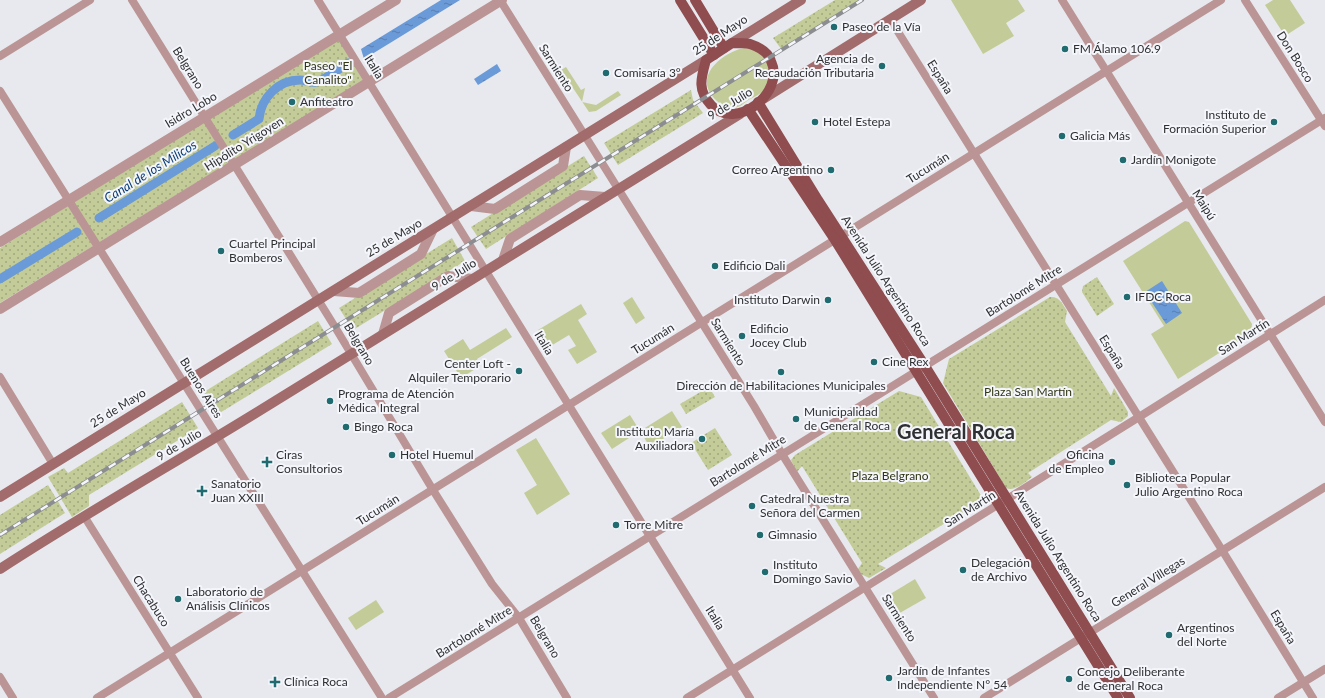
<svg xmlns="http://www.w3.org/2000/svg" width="1325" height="698" viewBox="0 0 1325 698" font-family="Lato,sans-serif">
<defs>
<pattern id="park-dots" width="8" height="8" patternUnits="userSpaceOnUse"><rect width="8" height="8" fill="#c3cc98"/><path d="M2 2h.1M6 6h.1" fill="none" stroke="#9fa67d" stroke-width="1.8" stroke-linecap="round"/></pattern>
<pattern id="water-ripples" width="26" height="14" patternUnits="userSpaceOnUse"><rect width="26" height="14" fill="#6a9ad7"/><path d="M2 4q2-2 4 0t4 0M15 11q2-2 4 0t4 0" fill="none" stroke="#587eaf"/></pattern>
</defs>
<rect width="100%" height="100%" fill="#e7e9ee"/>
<!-- green -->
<g fill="#c3cc98">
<polygon points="951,0 1018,0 1025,11 1006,23 1014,36 983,54"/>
<polygon points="1273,0 1290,0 1305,23 1285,36 1265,5"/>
<path d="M 745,48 C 762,51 765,57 771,72 C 769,77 768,84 765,89 C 762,94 752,98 747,101 C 743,104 739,108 733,108 C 727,109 721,105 717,101 C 699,85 707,68 725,56 C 732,52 737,49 745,48 Z"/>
<polygon points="566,67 581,90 585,88 582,102 596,105 618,91 621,95 596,111 589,112 561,70"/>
<polygon points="1185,221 1189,222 1252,324 1251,333 1178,379 1151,334 1164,326 1123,261"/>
<polygon points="632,297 645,318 636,324 623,303"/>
<polygon points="581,304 587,314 578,320 597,352 577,364 568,350 576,346 569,335 549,347 538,330"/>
<polygon points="506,328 512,337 477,359 480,366 461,378 444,351 463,339 470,350"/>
<polygon points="672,411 682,427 650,447 640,431 612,449 601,433 630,415 640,431"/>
<polygon points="536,438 570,494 537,515 524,493 537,485 516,450"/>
<polygon points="915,579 926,598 898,614 887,596"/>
<polygon points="376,600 384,612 356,630 348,618"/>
</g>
<!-- park -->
<g fill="url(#park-dots)">
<polygon points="835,0 862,0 782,50 773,38"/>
<polygon points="341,36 364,80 0,303 0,248"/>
<polygon points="691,90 693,100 703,113 618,165 604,143"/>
<polygon points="584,156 598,178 486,249 471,227"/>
<polygon points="452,238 465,261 353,330 339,308"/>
<polygon points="1097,277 1114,304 1097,316 1082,292 1083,286"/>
<path d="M 1050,297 C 1059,296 1062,303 1067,311 L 1065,322 L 1111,396 L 1114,388 L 1128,412 L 1128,416 L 1121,422 L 1111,420 L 1028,473 L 1032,477 C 1025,482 1015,492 1006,488 L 943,383 L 949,359 Z"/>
<polygon points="318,321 332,344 218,414 204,392"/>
<polygon points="709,387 715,397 686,414 680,404"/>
<polygon points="899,391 921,397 985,502 984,506 978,510 970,508 878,564 886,568 869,578 861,574 858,569 862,563 802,466 797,472 791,460 795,455"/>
<polygon points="182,402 198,428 89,495 89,506 72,517 48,477 64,468 68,473"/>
<polygon points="715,428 732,455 708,470 691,443"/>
<polygon points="48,485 65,513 0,554 0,515"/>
</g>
<!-- water -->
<g fill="url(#water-ripples)">
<polygon points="441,0 460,0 364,59 361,49"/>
<polygon points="497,64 501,71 478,85 474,79"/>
<polygon points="1162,281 1182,313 1166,324 1145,292"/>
</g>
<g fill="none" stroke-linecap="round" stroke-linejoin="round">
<!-- canal -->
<g stroke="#6a9ad7" stroke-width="9">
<path d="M 233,135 L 259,119 C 261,98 278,80 300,80 C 305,80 311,83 316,82 C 321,82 342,67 348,63"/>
<polyline points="99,218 215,146"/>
<polyline points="0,279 77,232"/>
</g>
<!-- minor -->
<g stroke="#bb9595" stroke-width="8">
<polyline points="132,0 335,327 433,490 492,584 519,618 567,698"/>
<polyline points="318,0 750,698"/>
<polyline points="500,0 754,406 782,454 934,698"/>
<polyline points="1062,0 1325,422"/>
<polyline points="1245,0 1325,126"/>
<polyline points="890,19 1222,550 1313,698"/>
<polyline points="0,56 90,0"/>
<polyline points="0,91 382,698"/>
<polyline points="0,377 53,464"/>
<polyline points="84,516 198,698"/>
<polyline points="0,677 13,698"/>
<polyline points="97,698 1221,0"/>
<polyline points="389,698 1325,118"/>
<polyline points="687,698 1139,417 1325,300"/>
<polyline points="984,698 1325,487"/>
<polyline points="1278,698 1325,669"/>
</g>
<!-- tertiary -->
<g stroke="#bb9595" stroke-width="10">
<polyline points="471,206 495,209 563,166 566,147"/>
<polyline points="0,242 396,0"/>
<polyline points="503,260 510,239 580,195 605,197"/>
<polyline points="334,291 359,293 421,254 432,231"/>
<polyline points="0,309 502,0"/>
<polyline points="383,334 389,313 448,276 472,279"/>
</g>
<!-- secondary -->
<g stroke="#a26b6c" stroke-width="10">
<polyline points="732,43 801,0"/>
<polyline points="763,99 921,0"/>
<polyline points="0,497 706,60"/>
<path d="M 0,569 C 89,511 182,459 272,403 C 428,307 584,210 740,114"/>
</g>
<!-- primary -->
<g stroke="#8f4d50" stroke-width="10">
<polyline points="680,0 714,55"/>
<polyline points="695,0 724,48"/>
<path d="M 732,43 C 738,43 745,43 750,44 C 759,47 768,52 771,61 C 786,93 735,132 711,105 C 697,90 701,78 706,60 Z"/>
<polyline points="758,102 818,200 925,366 1130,698"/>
<polyline points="748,109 835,240 1118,698"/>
</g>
<defs>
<polyline id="rail" points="0,535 862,0"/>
</defs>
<!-- rail casing -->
<use href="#rail" stroke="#8b8d90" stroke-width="4"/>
<!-- rail -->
<use href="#rail" stroke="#f4f6fb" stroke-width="2.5" stroke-dasharray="8" stroke-linecap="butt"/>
</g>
<!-- markers -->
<g fill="#1f6b6f" stroke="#f4f6fb" stroke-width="1.5">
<circle cx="834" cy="27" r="4"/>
<circle cx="1065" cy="49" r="4"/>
<circle cx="882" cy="66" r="4"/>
<circle cx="606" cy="73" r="4"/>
<circle cx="292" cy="102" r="4"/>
<circle cx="815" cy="122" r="4"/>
<circle cx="1274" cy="122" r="4"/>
<circle cx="1062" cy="136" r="4"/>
<circle cx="1123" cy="160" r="4"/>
<circle cx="831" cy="170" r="4"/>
<circle cx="221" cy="251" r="4"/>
<circle cx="715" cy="266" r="4"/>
<circle cx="1127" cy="297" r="4"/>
<circle cx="828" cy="300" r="4"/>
<circle cx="742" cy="336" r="4"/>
<circle cx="874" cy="362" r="4"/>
<circle cx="519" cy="371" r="4"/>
<circle cx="781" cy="372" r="4"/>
<circle cx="330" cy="401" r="4"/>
<circle cx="796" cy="419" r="4"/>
<circle cx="346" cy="427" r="4"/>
<circle cx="702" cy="439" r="4"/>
<circle cx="392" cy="455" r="4"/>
<path d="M265 456h4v4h4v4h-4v4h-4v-4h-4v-4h4z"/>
<circle cx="1112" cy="462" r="4"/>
<circle cx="1127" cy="485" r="4"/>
<path d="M200 485h4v4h4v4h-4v4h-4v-4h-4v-4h4z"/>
<circle cx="752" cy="506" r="4"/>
<circle cx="616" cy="525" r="4"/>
<circle cx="760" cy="535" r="4"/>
<circle cx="963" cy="570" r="4"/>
<circle cx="765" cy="572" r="4"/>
<circle cx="178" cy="599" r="4"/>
<circle cx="1169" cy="635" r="4"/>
<circle cx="889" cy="678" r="4"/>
<circle cx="1069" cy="679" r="4"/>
<path d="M273 676h4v4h4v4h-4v4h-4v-4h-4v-4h4z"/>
</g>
<g text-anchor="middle" stroke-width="4" stroke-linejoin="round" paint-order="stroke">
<!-- poi labels -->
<g font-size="12" fill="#2f3032" stroke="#f4f6fb" text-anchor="start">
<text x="842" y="31">Paseo de la Vía</text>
<text x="1073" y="53">FM Álamo 106.9</text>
<text x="874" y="63" text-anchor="end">Agencia de<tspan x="874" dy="14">Recaudación Tributaria</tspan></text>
<text x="614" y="77">Comisaría 3°</text>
<text x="300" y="106">Anfiteatro</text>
<text x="1266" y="119" text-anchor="end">Instituto de<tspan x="1266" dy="14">Formación Superior</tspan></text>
<text x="823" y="126">Hotel Estepa</text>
<text x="1070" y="140">Galicia Más</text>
<text x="1131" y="164">Jardín Monigote</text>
<text x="823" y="174" text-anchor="end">Correo Argentino</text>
<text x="229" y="248">Cuartel Principal<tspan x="229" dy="14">Bomberos</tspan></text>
<text x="723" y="270">Edificio Dali</text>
<text x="1135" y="301">IFDC Roca</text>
<text x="820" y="304" text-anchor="end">Instituto Darwin</text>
<text x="750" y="333">Edificio<tspan x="750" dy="14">Jocey Club</tspan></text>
<text x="882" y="366">Cine Rex</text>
<text x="511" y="368" text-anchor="end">Center Loft -<tspan x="511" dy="14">Alquiler Temporario</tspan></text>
<text x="781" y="390" text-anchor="middle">Dirección de Habilitaciones Municipales</text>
<text x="338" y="398">Programa de Atención<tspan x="338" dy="14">Médica Integral</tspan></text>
<text x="804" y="416">Municipalidad<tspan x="804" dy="14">de General Roca</tspan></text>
<text x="354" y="431">Bingo Roca</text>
<text x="694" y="436" text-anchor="end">Instituto María<tspan x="694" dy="14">Auxiliadora</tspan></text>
<text x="276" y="459">Ciras<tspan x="276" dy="14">Consultorios</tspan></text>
<text x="400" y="459">Hotel Huemul</text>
<text x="1104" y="459" text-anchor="end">Oficina<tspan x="1104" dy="14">de Empleo</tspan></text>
<text x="1135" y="482">Biblioteca Popular<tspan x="1135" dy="14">Julio Argentino Roca</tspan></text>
<text x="211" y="488">Sanatorio<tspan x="211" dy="14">Juan XXIII</tspan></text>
<text x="760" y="503">Catedral Nuestra<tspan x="760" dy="14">Señora del Carmen</tspan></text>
<text x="624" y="529">Torre Mitre</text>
<text x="768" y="539">Gimnasio</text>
<text x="971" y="567">Delegación<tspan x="971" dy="14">de Archivo</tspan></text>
<text x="773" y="569">Instituto<tspan x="773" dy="14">Domingo Savio</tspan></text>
<text x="186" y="596">Laboratorio de<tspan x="186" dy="14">Análisis Clínicos</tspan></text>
<text x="1177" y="632">Argentinos<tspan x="1177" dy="14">del Norte</tspan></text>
<text x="897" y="675">Jardín de Infantes<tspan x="897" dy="14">Independiente N° 54</tspan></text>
<text x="1077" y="676">Concejo Deliberante<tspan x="1077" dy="14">de General Roca</tspan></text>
<text x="284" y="686">Clínica Roca</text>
</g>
<!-- street labels -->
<g font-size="12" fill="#2f3032" stroke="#f4f6fb">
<text transform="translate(720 35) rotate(-33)" y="4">25 de Mayo</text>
<text transform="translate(1295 57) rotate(58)" y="4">Don Bosco</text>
<text transform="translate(374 67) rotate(58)" y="4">Italia</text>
<text transform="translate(188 68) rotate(58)" y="4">Belgrano</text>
<text transform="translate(556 68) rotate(58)" y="4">Sarmiento</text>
<text transform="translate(940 77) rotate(58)" y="4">España</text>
<text transform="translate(730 104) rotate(-32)" y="4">9 de Julio</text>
<text transform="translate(191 110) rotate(-31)" y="4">Isidro Lobo</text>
<text transform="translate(244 144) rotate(-32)" y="4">Hipólito Yrigoyen</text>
<text transform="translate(928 168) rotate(-32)" y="4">Tucumán</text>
<text transform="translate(1204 205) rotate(58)" y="4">Maipú</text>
<text transform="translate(394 238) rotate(-31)" y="4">25 de Mayo</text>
<text transform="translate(454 275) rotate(-32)" y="4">9 de Julio</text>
<text transform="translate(886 281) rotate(57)" y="4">Avenida Julio Argentino Roca</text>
<text transform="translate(1024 291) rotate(-32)" y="4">Bartolomé Mitre</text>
<text transform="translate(1244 337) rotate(-32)" y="4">San Martín</text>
<text transform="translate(653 339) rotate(-32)" y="4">Tucumán</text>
<text transform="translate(728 342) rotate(58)" y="4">Sarmiento</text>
<text transform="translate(544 343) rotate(59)" y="4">Italia</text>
<text transform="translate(359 344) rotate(59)" y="4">Belgrano</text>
<text transform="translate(1112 352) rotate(58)" y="4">España</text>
<text transform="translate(201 388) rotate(58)" y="4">Buenos Aires</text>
<text transform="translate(118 408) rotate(-32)" y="4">25 de Mayo</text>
<text transform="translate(179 445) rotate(-31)" y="4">9 de Julio</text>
<text transform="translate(748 461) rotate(-32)" y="4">Bartolomé Mitre</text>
<text transform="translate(970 509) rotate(-32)" y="4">San Martín</text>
<text transform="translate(378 510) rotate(-32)" y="4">Tucumán</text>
<text transform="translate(1058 556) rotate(58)" y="4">Avenida Julio Argentino Roca</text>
<text transform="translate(1148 582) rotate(-32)" y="4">General Villegas</text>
<text transform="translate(151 601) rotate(58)" y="4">Chacabuco</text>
<text transform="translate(715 618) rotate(58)" y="4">Italia</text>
<text transform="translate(899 618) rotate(58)" y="4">Sarmiento</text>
<text transform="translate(1283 627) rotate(59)" y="4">España</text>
<text transform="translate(474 632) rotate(-32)" y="4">Bartolomé Mitre</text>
<text transform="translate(545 637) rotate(59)" y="4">Belgrano</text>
</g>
<!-- park labels -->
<g font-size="12" fill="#303513" stroke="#f4f6fb">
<text x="328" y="70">Paseo "El<tspan x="328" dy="14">Canalito"</tspan></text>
<text x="1028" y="396">Plaza San Martín</text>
<text x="890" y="480">Plaza Belgrano</text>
</g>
<!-- water labels -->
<g font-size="13" font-style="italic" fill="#0b3d75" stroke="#f4f6fb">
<text transform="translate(150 171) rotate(-32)" y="5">Canal de los Milicos</text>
</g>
<!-- town labels -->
<g font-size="20" font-weight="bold" fill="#2f3032" stroke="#f4f6fb">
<text x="956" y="439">General Roca</text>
</g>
</g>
</svg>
